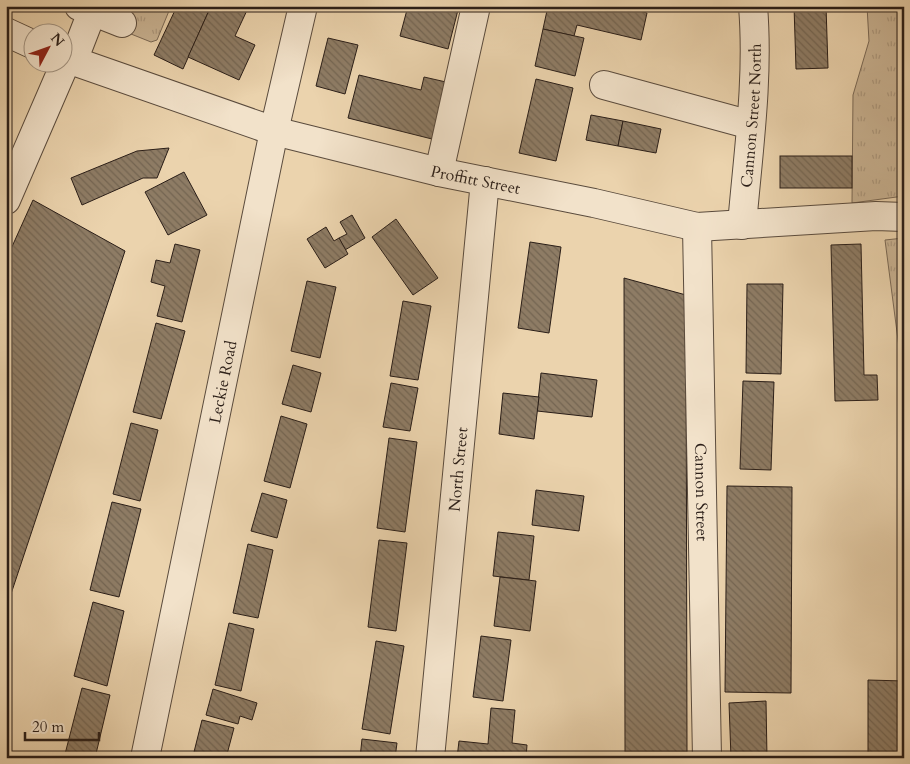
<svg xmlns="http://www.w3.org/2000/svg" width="910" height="764" viewBox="0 0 910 764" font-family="Cardo,serif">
<defs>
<pattern id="grass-tufts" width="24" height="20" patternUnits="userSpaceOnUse" patternTransform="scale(1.25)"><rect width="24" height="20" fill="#cab494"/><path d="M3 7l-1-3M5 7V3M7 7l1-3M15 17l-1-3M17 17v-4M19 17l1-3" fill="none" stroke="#ae9a7f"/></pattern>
<pattern id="building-back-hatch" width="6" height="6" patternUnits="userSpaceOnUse" patternTransform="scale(1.25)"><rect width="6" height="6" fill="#8e7c65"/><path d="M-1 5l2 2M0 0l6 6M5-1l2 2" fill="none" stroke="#746552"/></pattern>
</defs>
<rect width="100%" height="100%" fill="#ebd3ad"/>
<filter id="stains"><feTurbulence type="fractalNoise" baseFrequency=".004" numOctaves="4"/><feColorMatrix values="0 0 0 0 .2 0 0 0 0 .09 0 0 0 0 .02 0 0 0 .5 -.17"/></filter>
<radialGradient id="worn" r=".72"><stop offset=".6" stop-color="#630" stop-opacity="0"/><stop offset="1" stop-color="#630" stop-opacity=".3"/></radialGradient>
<!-- grass -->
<g fill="url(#grass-tufts)" stroke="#7a6956">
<polygon points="106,6 171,6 157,40 151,42 131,34 129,18"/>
<polygon points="867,6 904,6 904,196 852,203 853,95 869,41"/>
<polygon points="904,238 904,386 885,240"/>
</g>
<!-- building -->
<g fill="url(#building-back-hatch)" stroke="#2a1e18">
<polygon points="177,6 211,6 183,69 154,55"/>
<polygon points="211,6 249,6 235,36 255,45 239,80 188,57"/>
<polygon points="408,6 459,6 448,49 400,36"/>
<polygon points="548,6 620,6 647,13 641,40 577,25 574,36 543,29"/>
<polygon points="794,6 826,6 828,68 796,69"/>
<polygon points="543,29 584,38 575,76 535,66"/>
<polygon points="328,38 358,45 345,94 316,86"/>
<polygon points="359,75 421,90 424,77 446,82 432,139 348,118"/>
<polygon points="536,79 573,88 556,161 519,153"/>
<polygon points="591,115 623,121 618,146 586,140"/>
<polygon points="623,121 661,129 656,153 618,146"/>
<polygon points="169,148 157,178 143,178 82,205 71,178 137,151"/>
<rect x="780" y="156" width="72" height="32"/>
<polygon points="184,172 207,215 168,235 145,192"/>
<polygon points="33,200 125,251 6,609 6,260"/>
<polygon points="352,215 365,238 345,250 339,238 347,234 340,222"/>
<polygon points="396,219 438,278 413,295 372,237"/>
<polygon points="326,227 334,241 339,238 348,254 325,268 307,239"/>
<polygon points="530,242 561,247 549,333 518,328"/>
<polygon points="175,244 200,250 182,322 157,316 165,286 151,282 156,260 170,263"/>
<polygon points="861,244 864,375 877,375 878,400 835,401 831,245"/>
<polygon points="624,278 686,295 687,752 625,752"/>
<polygon points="307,281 336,287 320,358 291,351"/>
<polygon points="747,284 783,284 781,374 746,373"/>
<polygon points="403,301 431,306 418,380 390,376"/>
<polygon points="156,323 185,331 161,419 133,412"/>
<polygon points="293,365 321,373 311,412 282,404"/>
<polygon points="541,373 597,380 592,417 537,411"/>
<polygon points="743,381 774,382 771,470 740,469"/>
<polygon points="391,383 418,388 410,431 383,427"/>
<polygon points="503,393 539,397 534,439 499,434"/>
<polygon points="281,416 307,424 290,488 264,481"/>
<polygon points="131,423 158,430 140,501 113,494"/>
<polygon points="389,438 417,442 405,532 377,528"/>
<polygon points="727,486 792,487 791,693 725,692"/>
<polygon points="536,490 584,496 579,531 532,525"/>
<polygon points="262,493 287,500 277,538 251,531"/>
<polygon points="112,502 141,509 119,597 90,590"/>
<polygon points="498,532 534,536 529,580 493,576"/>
<polygon points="379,540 407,543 396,631 368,627"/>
<polygon points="248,544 273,550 258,618 233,613"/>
<polygon points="500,577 536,581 530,631 494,626"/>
<polygon points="93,602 124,611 107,686 74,676"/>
<polygon points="229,623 254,629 241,691 215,685"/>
<polygon points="481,636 511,640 503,701 473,697"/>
<polygon points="376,641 404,646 390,734 362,729"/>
<polygon points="868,680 904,681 904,758 868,758"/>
<polygon points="82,688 110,695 95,758 64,758"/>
<polygon points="213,689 257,703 252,720 240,716 238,724 206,715"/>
<polygon points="766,701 767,758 731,758 729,703"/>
<polygon points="491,708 515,710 512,743 527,745 526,758 457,758 459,741 488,744"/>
<polygon points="202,720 234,728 226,758 217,758 194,752"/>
<polygon points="362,739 397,743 395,758 360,758"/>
</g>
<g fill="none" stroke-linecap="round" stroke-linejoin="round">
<defs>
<g id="minor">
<polyline points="79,6 122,23"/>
<polyline points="6,32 32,44"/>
<path id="s1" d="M 62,57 L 274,131 L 439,172 L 594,203 L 697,227 L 876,216 L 904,217"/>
<polyline points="73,61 92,12"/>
<polyline points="604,85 751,125"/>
<polyline points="439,172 476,6"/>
<polyline points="6,200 67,59"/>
<path id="s2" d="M 742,225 C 748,153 759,79 753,6"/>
<path id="s3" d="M 697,227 L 707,758"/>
<path id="s4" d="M 145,758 L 274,131 L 303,6"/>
<path id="s5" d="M 430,758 L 485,181"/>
</g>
</defs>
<!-- minor casing -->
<use href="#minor" stroke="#5a4b3d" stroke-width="30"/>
<!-- minor -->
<use href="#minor" stroke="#f2e2ca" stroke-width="28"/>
</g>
<g text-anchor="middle" stroke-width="4" stroke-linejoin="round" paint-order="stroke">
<!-- street labels -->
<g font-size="16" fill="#2a1e18" stroke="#f2e2ca">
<text dy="6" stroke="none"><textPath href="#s2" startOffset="110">Cannon Street North</textPath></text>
<text dy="6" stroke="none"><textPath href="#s1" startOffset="432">Proffitt Street</textPath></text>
<text dy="6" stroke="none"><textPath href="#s4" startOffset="384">Leckie Road</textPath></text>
<text dy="6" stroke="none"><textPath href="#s5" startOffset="290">North Street</textPath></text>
<text dy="6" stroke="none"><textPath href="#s3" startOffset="265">Cannon Street</textPath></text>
</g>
</g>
<!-- margin -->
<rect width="910" height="764" fill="none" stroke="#ebd3ad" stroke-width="25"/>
<rect x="8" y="8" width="895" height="749" fill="none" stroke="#2a1e18" stroke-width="2.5"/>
<rect x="12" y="12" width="885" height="739" fill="none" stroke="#2a1e18"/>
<!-- north arrow -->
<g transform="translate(48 48) rotate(49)"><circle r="24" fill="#f2e2ca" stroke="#a29483"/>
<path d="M0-4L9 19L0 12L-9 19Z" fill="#8f2418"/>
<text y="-8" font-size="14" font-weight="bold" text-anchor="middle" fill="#2a1e18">N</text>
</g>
<!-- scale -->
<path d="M25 732v8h74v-8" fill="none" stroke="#2a1e18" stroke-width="2.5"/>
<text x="32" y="732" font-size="15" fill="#2a1e18" stroke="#f2e2ca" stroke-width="4" paint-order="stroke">20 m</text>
<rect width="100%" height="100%" filter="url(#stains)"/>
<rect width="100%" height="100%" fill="url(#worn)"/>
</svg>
